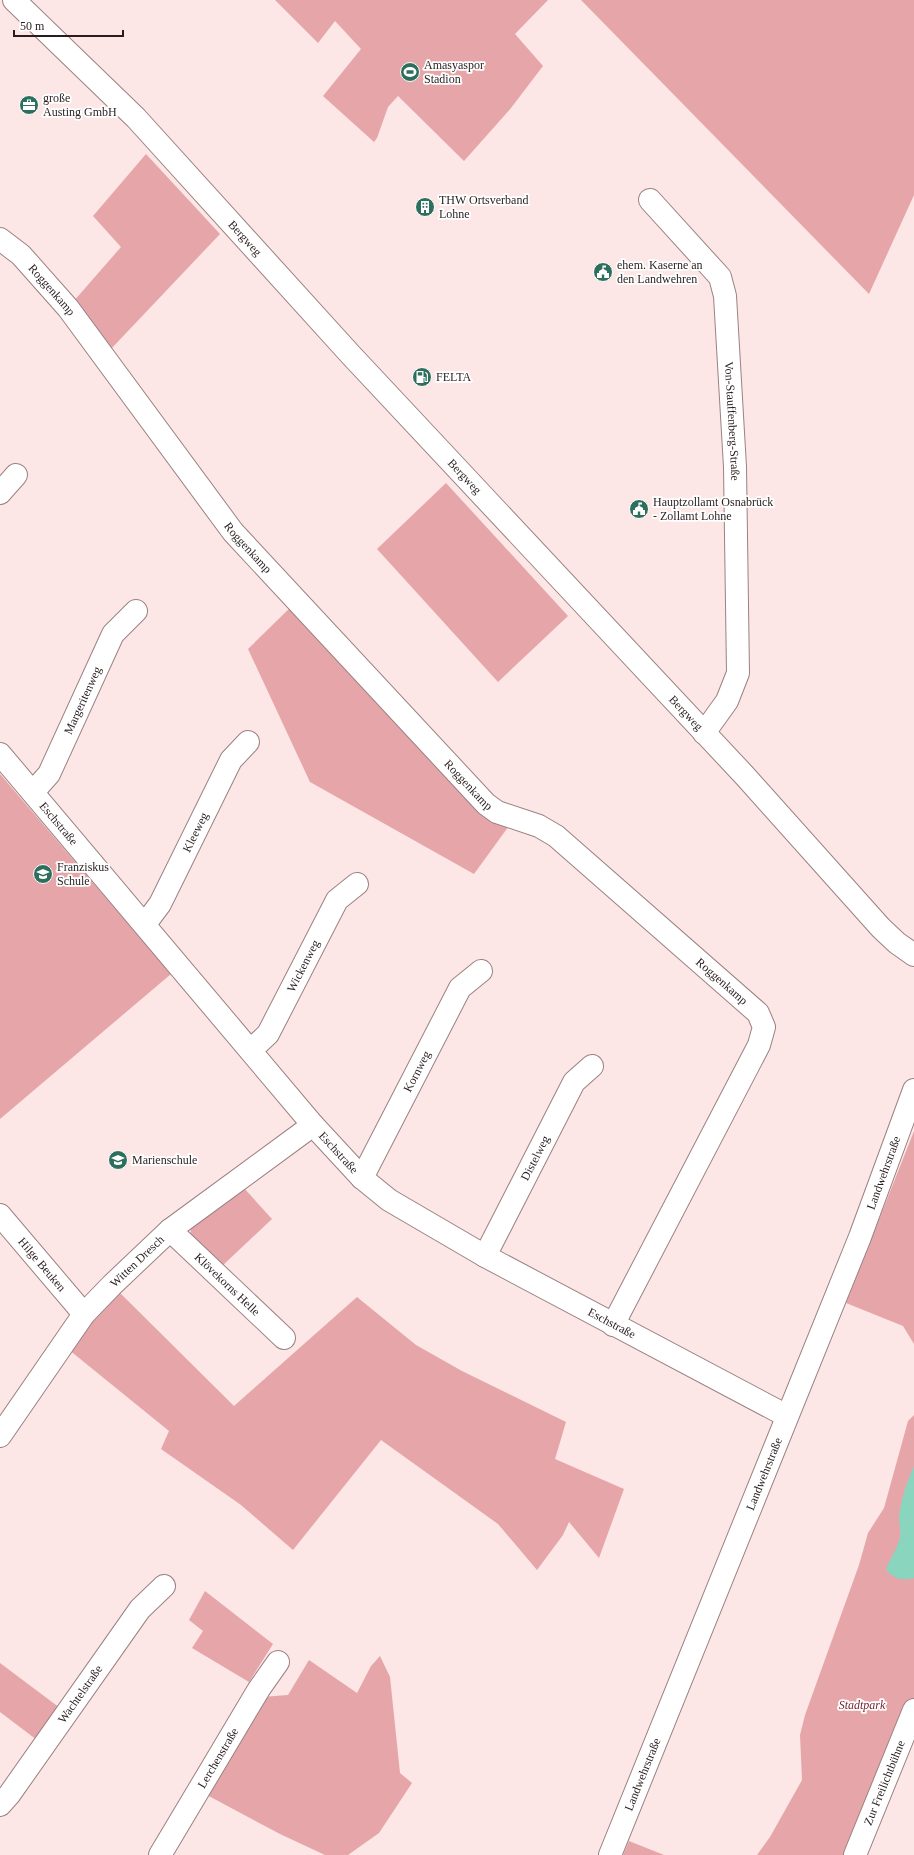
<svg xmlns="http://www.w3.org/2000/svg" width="914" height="1855" viewBox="0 0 914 1855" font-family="Georgia,serif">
<rect width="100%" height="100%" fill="#fce6e6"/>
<!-- green -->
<g fill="#e6a6a9">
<polygon points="275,0 548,0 515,34 543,66 511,108 464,161 398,96 388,107 377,138 374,142 323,96 361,49 335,21 318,43"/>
<polygon points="581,0 914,0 914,195 869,294"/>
<polygon points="146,154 220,234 110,350 73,302 121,247 93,216"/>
<polygon points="446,483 568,616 498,682 377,549"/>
<polygon points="297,601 514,819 474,874 310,782 248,649"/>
<polygon points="0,774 171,974 0,1119"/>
<polygon points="914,1131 914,1344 903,1326 846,1303"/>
<polygon points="243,1187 272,1219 221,1267 190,1235 192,1223"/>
<polygon points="112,1285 234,1406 357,1297 416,1345 462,1371 566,1422 555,1459 624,1489 599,1558 569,1522 563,1535 537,1570 498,1524 381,1440 293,1550 241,1505 161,1449 169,1431 63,1345"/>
<polygon points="914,1415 914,1710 855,1855 757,1855 770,1837 802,1780 800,1735 805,1715 859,1565 868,1533 884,1508 908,1421"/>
<polygon points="205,1591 273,1644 249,1682 192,1648 203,1631 189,1620"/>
<polygon points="380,1656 390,1677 400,1773 412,1783 379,1833 348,1855 325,1855 280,1834 205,1794 262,1697 288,1695 309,1660 357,1693 371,1666"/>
<polygon points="0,1663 60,1708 37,1740 0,1712"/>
<polygon points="629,1841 664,1855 623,1855"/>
</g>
<!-- water -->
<path fill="#8ad5be" d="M 914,1466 L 914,1578 C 901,1581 895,1579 886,1570 C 890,1557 898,1549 900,1536 C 901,1530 899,1523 899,1517 C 901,1499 907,1482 914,1466 Z"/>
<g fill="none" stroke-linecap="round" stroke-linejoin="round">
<defs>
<g id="minor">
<path id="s1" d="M 650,200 L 720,277 L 725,296 L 735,467 L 738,673 L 727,701 L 704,733"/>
<path id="s2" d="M 0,239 L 21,255 L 68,308 L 233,532 L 486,804 L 497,812 L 539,826 L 556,836 L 758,1013 L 764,1027 L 759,1045 L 613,1325"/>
<polyline points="0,493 16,475"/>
<path id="s3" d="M 0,754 L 313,1125 L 362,1178 L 389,1200 L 485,1256 L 787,1416"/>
<path id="s4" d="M 33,792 L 49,774 L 113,634 L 136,611"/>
<path id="s5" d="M 145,924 L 160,904 L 231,760 L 248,742"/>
<path id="s6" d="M 251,1050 L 268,1034 L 337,900 L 357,884"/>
<path id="s7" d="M 362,1178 L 460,988 L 481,971"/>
<path id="s8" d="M 0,1215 L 84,1314"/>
<path id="s9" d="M 170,1230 L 284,1338"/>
<path id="s10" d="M 485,1256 L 574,1082 L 592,1066"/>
<path id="s11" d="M 0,1436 L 84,1314 L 112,1285 L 170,1230 L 313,1125"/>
<path id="s12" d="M 0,1805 L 9,1795 L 140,1609 L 164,1586"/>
<path id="s13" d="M 160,1855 L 259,1689 L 278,1662"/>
<path id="s14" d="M 610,1855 L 860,1237 L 914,1090"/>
<path id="s15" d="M 855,1855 L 914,1710"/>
</g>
<g id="major">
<path id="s16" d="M 14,0 L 136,118 L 350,354 L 745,776 L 881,928 L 897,943 L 914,955"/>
</g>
</defs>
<!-- minor casing -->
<use href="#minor" stroke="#9b8182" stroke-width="24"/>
<!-- major casing -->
<use href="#major" stroke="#9b8182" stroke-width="24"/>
<!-- minor -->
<use href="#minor" stroke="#fff" stroke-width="22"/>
<!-- major -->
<use href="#major" stroke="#fff" stroke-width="22"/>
</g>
<!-- icons -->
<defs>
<symbol id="stadium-disc" viewBox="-11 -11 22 22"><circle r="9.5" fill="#2e6e5d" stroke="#fff"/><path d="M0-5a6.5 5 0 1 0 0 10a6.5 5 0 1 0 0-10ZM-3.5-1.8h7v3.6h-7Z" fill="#fff"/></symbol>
<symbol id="office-disc" viewBox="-11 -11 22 22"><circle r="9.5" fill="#2e6e5d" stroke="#fff"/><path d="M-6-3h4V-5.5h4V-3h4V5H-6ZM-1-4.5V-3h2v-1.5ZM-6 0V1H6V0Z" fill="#fff"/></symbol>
<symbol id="building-disc" viewBox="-11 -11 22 22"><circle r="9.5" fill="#2e6e5d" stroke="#fff"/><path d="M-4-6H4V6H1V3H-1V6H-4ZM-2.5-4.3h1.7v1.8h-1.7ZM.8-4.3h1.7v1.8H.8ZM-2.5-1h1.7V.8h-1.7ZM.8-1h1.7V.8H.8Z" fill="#fff"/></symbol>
<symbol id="civic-disc" viewBox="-11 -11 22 22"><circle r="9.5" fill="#2e6e5d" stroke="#fff"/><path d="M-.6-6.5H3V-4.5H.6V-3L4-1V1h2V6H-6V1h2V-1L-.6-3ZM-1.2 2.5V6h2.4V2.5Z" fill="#fff"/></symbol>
<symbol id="fuel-disc" viewBox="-11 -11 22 22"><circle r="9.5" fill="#2e6e5d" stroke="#fff"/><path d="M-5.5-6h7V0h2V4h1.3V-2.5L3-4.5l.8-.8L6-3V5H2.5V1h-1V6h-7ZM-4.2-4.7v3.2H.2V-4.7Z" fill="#fff"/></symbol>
<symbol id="school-disc" viewBox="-11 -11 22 22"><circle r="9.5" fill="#2e6e5d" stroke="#fff"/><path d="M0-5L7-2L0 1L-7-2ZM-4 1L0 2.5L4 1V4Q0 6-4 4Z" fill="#fff"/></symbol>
</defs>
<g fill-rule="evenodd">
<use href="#stadium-disc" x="399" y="61" width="22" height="22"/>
<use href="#office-disc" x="18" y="94" width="22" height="22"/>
<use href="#building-disc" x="414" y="196" width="22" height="22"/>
<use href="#civic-disc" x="592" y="261" width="22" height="22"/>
<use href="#fuel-disc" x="411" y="366" width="22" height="22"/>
<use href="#civic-disc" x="628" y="498" width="22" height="22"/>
<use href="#school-disc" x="32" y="863" width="22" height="22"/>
<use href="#school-disc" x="107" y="1149" width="22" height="22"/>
</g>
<g text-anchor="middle" stroke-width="3.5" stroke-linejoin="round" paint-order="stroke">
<!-- poi labels -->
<g font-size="12" fill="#271d1e" stroke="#fff" text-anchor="start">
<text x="424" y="69">Amasyaspor<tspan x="424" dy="14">Stadion</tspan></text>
<text x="43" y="102">große<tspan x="43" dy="14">Austing GmbH</tspan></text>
<text x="439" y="204">THW Ortsverband<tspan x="439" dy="14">Lohne</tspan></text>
<text x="617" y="269">ehem. Kaserne an<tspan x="617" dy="14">den Landwehren</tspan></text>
<text x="436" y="381">FELTA</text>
<text x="653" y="506">Hauptzollamt Osnabrück<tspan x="653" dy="14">- Zollamt Lohne</tspan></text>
<text x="57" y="871">Franziskus<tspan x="57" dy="14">Schule</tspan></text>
<text x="132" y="1164">Marienschule</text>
</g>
<!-- street labels -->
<g font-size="12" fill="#271d1e" stroke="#fff">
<text dy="4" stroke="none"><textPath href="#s16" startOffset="332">Bergweg</textPath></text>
<text dy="4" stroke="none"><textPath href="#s2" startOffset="73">Roggenkamp</textPath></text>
<text dy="4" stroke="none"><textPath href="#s1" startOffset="249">Von-Stauffenberg-Straße</textPath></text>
<text dy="4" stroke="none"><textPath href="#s16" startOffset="656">Bergweg</textPath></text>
<text dy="4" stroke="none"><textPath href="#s2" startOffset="397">Roggenkamp</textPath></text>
<text dy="4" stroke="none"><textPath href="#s4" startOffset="105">Margeritenweg</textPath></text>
<text dy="4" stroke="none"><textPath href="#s16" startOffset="980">Bergweg</textPath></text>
<text dy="4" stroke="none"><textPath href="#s2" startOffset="721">Roggenkamp</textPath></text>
<text dy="4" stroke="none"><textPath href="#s3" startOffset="91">Eschstraße</textPath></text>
<text dy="4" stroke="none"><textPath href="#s5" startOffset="105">Kleeweg</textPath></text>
<text dy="4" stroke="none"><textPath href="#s6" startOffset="100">Wickenweg</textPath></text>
<text dy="4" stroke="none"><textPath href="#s2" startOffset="1045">Roggenkamp</textPath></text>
<text dy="4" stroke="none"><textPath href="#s7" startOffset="120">Kornweg</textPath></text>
<text dy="4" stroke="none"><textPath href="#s3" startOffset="523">Eschstraße</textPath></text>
<text dy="4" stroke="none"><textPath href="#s10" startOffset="110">Distelweg</textPath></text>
<text dy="4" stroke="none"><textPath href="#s14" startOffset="735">Landwehrstraße</textPath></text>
<text dy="4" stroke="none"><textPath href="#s11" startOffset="223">Witten Dresch</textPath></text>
<text dy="4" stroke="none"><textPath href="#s8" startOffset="65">Hilge Beuken</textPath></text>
<text dy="4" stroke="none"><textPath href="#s9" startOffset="79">Klövekorns Helle</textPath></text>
<text dy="4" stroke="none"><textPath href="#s3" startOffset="847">Eschstraße</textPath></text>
<text dy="4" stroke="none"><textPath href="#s14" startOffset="411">Landwehrstraße</textPath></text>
<text dy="4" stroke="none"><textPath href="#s12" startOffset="137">Wachtelstraße</textPath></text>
<text dy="4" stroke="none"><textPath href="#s13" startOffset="113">Lerchenstraße</textPath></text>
<text dy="4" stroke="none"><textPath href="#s14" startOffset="87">Landwehrstraße</textPath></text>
<text dy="4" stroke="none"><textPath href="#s15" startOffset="78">Zur Freilichtbühne</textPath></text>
</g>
<!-- park labels -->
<g font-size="12" font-style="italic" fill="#762531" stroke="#fff">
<text x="862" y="1709">Stadtpark</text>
</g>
</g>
<!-- scale -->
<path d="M14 30v6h109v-6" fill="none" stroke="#271d1e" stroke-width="2"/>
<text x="20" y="30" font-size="12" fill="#271d1e" stroke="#ffffff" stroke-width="3" paint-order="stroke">50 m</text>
</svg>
